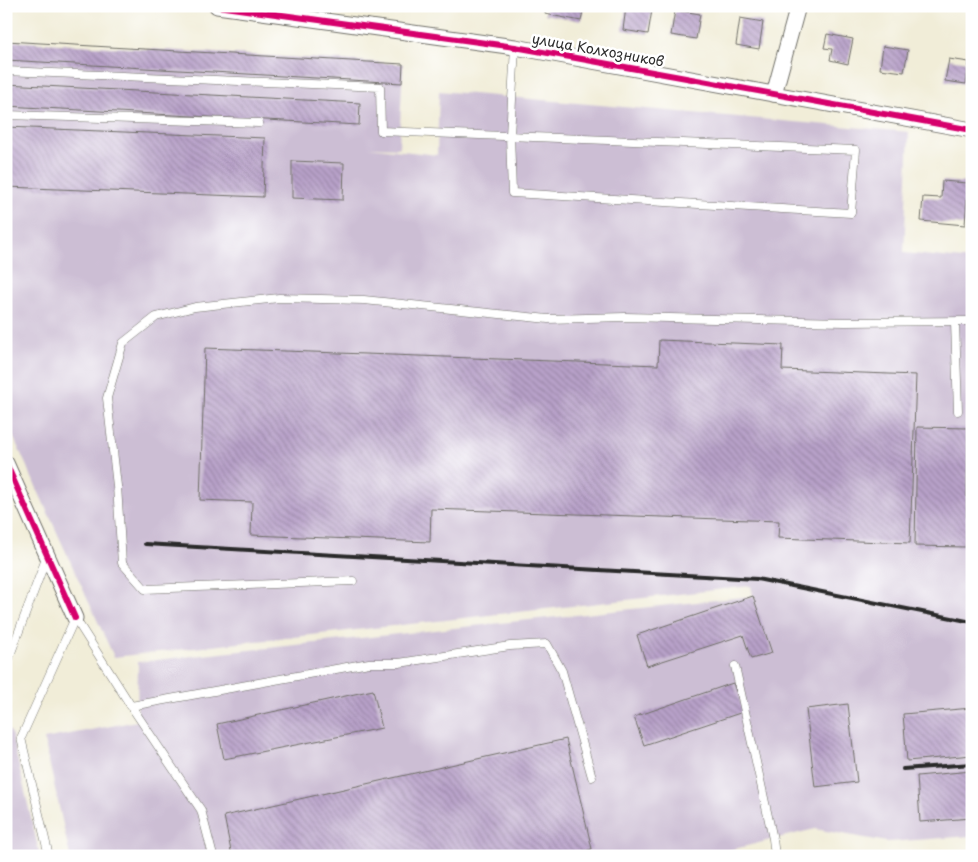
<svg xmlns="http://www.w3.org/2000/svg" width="978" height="862" viewBox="0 0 978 862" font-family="'Playpen Sans',sans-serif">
<defs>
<pattern id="building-back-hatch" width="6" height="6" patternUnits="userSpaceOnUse" patternTransform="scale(1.25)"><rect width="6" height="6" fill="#b8a1c9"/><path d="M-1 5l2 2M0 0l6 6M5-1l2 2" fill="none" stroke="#9683a3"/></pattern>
</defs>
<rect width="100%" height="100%" fill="#fff"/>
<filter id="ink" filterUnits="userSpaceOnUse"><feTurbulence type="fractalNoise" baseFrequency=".02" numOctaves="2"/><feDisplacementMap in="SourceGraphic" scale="10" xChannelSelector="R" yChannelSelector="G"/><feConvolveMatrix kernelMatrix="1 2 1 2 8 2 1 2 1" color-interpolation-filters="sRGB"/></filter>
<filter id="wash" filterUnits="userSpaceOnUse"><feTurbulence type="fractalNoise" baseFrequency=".0096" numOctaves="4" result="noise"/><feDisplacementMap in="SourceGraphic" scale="20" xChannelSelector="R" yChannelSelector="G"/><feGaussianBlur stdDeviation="1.12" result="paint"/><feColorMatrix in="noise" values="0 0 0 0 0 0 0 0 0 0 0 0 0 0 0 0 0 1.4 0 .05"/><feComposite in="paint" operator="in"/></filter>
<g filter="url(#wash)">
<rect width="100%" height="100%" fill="#f1edd8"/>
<!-- industrial -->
<g fill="#ccbed4">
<polygon points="6,41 403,64 399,148 369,147 437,155 439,91 909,132 904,253 972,260 972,836 887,842 815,829 706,856 70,856 44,739 137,721 138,662 753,596 751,586 114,657 6,421"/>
<polygon points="6,728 11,732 40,856 6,856"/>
</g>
<g id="blocks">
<!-- building -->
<g fill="url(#building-back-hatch)">
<polygon points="546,6 584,6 581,21 545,14"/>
<polygon points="626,7 652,10 648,34 623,30"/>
<polygon points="675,10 700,14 696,39 671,35"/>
<polygon points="740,18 763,22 759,49 736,45"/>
<polygon points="827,34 853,39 848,64 830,60 832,49 824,48"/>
<polygon points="6,41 403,64 402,83 6,60"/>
<polygon points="883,46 908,50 904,72 880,69"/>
<polygon points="949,59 969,62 966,84 945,81"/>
<polygon points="6,84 360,103 359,125 6,106"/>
<polygon points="6,127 265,138 263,197 6,187"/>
<polygon points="292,161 344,163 343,200 292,198"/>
<polygon points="942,181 968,183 965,225 921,221 923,197 941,198"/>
<polygon points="659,340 783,345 782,370 916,375 910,543 778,538 779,521 431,509 430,542 251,535 252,502 200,500 205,348 658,365"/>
<polygon points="917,427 968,428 966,547 915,546"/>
<polygon points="753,596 772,653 751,659 743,635 647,666 637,635"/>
<polygon points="733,683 743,712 644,745 634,717"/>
<polygon points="373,690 382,728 224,759 217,724"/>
<polygon points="848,704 857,782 815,787 806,709"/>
<polygon points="972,708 972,755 907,761 903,714"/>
<polygon points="566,739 592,849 565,856 232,856 224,816"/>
<polygon points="972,771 972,818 920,822 917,776"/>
</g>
</g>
</g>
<g filter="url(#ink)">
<use href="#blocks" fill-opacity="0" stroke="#706f68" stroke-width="1"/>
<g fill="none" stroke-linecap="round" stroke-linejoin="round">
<defs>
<g id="service">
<polyline points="6,71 380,87 381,131 856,150 851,213 512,193 510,135 515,47"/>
<polyline points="6,115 259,123"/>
<polyline points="955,322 958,411"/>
<polyline points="353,581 145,589 122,563 117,486 107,398 123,343 156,317 195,307 279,298 364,300 548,319 625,317 845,322 972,321"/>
<polyline points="75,618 131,706 201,810 213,856"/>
<polyline points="6,666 47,556"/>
<polyline points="735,666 773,839 775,856"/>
<polyline points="131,706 369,663 399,663 510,646 547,644 562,671 592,777"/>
<polyline points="49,856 21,738 75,618"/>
</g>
<g id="minor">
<polyline points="217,6 515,47 972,130"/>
<polyline points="774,94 798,6"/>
<polyline points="6,463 75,618"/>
</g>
</defs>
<!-- service casing -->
<use href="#service" stroke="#706f68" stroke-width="9"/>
<!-- minor casing -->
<use href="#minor" stroke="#706f68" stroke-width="17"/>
<!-- service -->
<use href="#service" stroke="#fff" stroke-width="8"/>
<!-- minor -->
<use href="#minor" stroke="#fff" stroke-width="15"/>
<!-- rail -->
<g stroke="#2b2b2b" stroke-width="4">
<polyline points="145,544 757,579 972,622"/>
<polyline points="903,769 972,764"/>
</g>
<defs>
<g id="cycleway">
<polyline points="217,6 515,47 972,130"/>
<polyline points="6,463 75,618"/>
</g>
</defs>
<!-- cycleway casing -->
<use href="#cycleway" stroke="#fff" stroke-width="9"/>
<!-- cycleway -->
<use href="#cycleway" stroke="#d6006c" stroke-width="6"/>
</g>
</g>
<g text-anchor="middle" stroke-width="5" stroke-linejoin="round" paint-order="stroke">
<!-- street labels -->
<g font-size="14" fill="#2b2b2b" stroke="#fff">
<text transform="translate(598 50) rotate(10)" y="5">улица Колхозников</text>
</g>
</g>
<!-- margin -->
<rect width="978" height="862" fill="none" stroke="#fff" stroke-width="25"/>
</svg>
